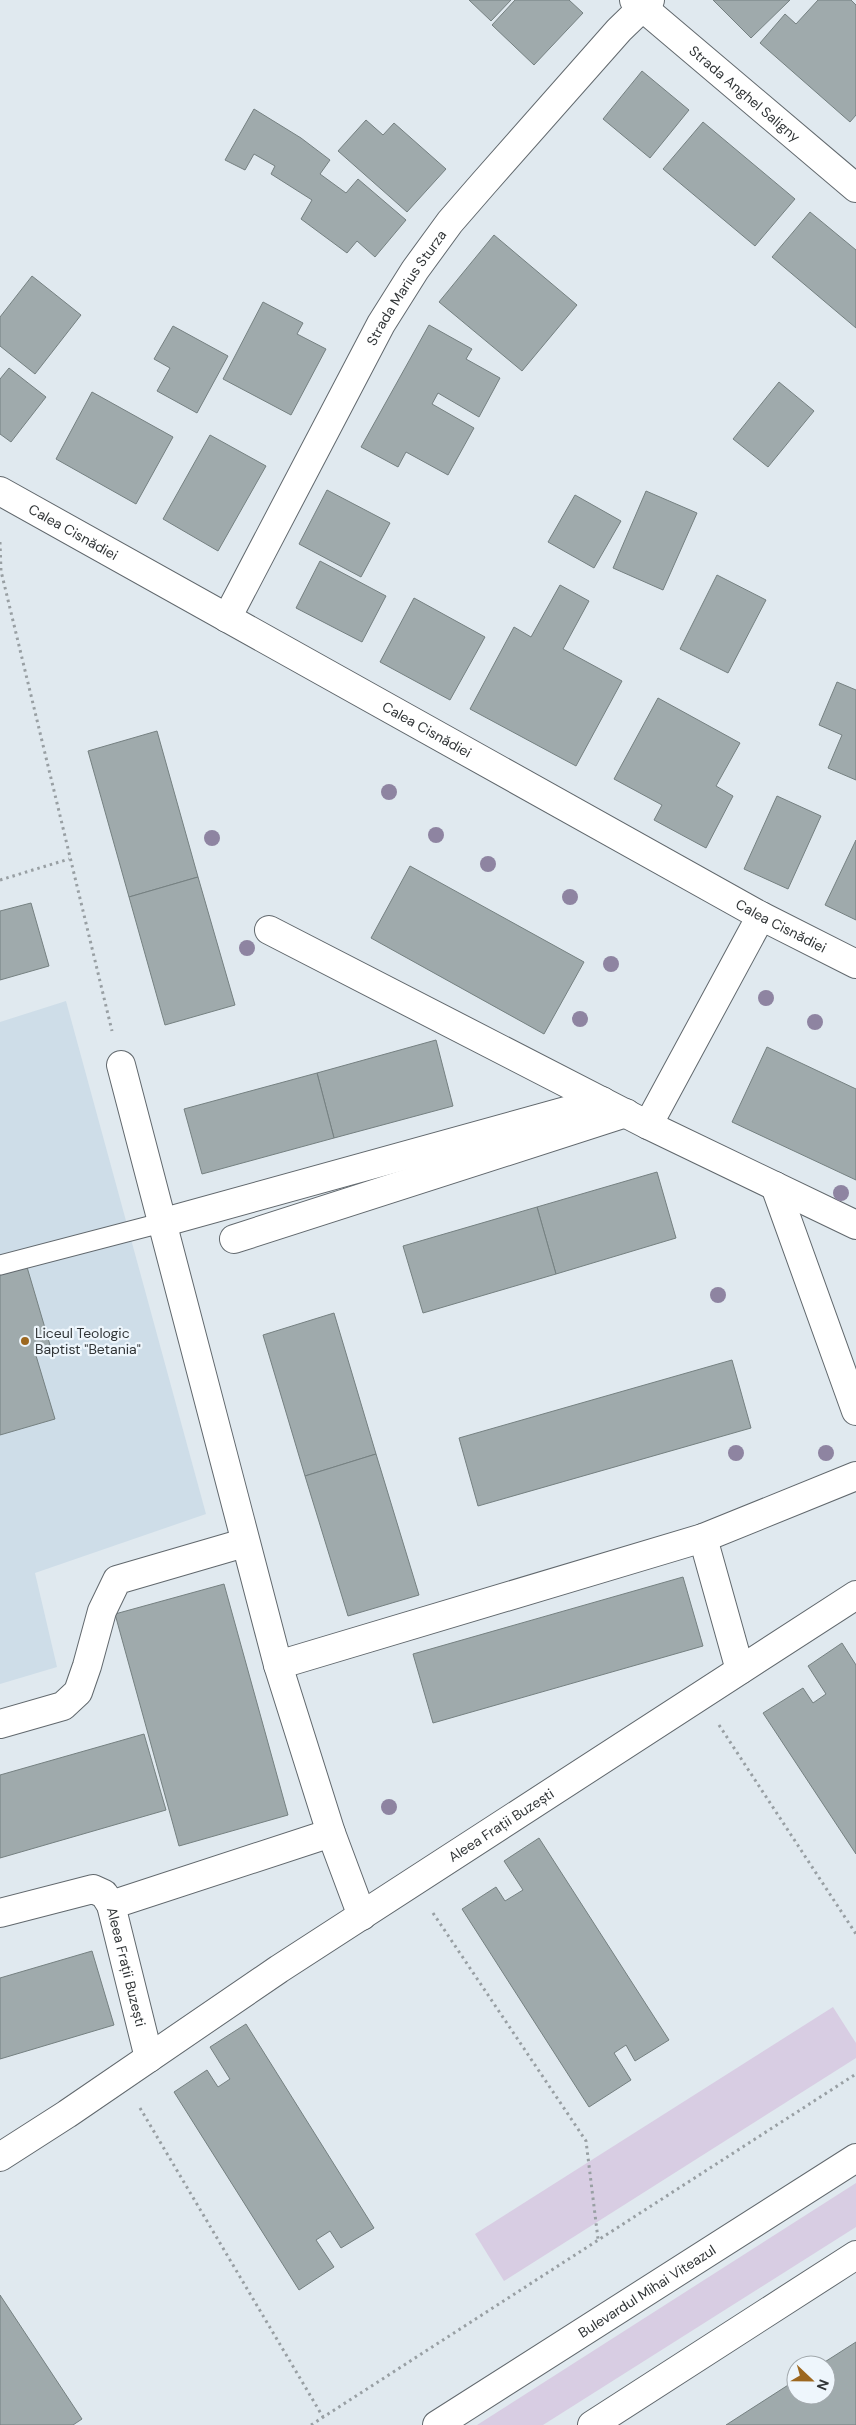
<svg xmlns="http://www.w3.org/2000/svg" width="856" height="2425" viewBox="0 0 856 2425" font-family="'DM Sans',sans-serif">
<rect width="100%" height="100%" fill="#e0e9ef"/>
<!-- built -->
<polygon fill="#cedde8" points="66,1001 206,1514 35,1573 57,1667 0,1684 0,1022"/>
<!-- green -->
<g fill="#d8cde3">
<polygon points="833,2007 856,2043 856,2058 504,2281 475,2234"/>
<polygon points="856,2183 856,2227 543,2425 477,2425"/>
</g>
<!-- building -->
<g fill="#9faaac" stroke="#758081">
<polygon points="469,0 511,0 491,21"/>
<polygon points="515,0 569,0 583,13 534,65 492,25"/>
<polygon points="713,0 790,0 751,38"/>
<polygon points="818,0 851,0 856,5 856,115 850,122 760,43 785,14 796,24"/>
<polygon points="642,71 689,110 650,158 603,119"/>
<polygon points="254,109 301,138 330,160 320,174 346,193 358,179 406,220 375,257 357,241 347,253 301,219 312,200 271,174 275,166 254,154 245,170 225,160"/>
<polygon points="366,120 383,135 394,123 446,169 407,212 338,151"/>
<polygon points="703,122 795,199 755,246 663,169"/>
<polygon points="810,212 856,250 856,328 772,257"/>
<polygon points="494,235 577,305 522,371 439,302"/>
<polygon points="32,276 81,315 35,374 0,346 0,317"/>
<polygon points="263,302 303,323 297,334 326,349 291,415 223,379"/>
<polygon points="429,325 472,349 466,359 500,378 479,417 438,393 432,404 474,428 448,475 406,452 398,467 361,447"/>
<polygon points="173,326 228,356 197,413 157,391 170,368 154,359"/>
<polygon points="9,368 46,397 11,442 0,434 0,379"/>
<polygon points="779,382 814,411 768,467 733,439"/>
<polygon points="92,392 173,437 136,504 56,459"/>
<polygon points="210,435 266,466 218,551 163,519"/>
<polygon points="327,490 390,523 361,577 299,544"/>
<polygon points="646,491 697,513 663,590 613,568"/>
<polygon points="575,495 621,521 594,568 548,542"/>
<polygon points="320,561 386,596 362,642 296,608"/>
<polygon points="717,575 766,600 728,673 680,649"/>
<polygon points="560,585 589,601 563,649 622,681 576,766 470,709 514,627 531,637"/>
<polygon points="414,598 485,637 450,700 380,662"/>
<polygon points="837,682 856,690 856,780 828,768 842,735 819,725"/>
<polygon points="658,698 740,743 716,786 733,796 706,848 654,820 662,805 614,779"/>
<polygon points="157,731 198,877 129,897 88,751"/>
<polygon points="777,796 821,816 788,889 744,869"/>
<polygon points="856,840 856,920 825,905"/>
<polygon points="410,866 584,962 544,1034 371,938"/>
<polygon points="198,877 235,1005 165,1025 129,897"/>
<polygon points="31,903 49,966 0,980 0,911"/>
<polygon points="436,1040 453,1106 334,1138 317,1073"/>
<polygon points="767,1047 856,1089 856,1180 732,1122"/>
<polygon points="317,1073 334,1138 202,1174 184,1109"/>
<polygon points="657,1172 676,1238 556,1274 537,1207"/>
<polygon points="537,1207 556,1274 423,1313 403,1246"/>
<polygon points="27,1267 50,1345 34,1349 55,1419 0,1435 0,1275"/>
<polygon points="334,1313 376,1454 305,1476 263,1335"/>
<polygon points="732,1360 751,1428 478,1506 459,1438"/>
<polygon points="376,1454 419,1595 348,1616 305,1476"/>
<polygon points="683,1577 703,1646 433,1723 413,1654"/>
<polygon points="224,1584 288,1815 179,1846 115,1614"/>
<polygon points="842,1643 856,1665 856,1854 763,1713 803,1688 813,1703 826,1694 808,1666"/>
<polygon points="144,1734 166,1810 0,1858 0,1775"/>
<polygon points="539,1838 669,2040 635,2061 626,2045 614,2053 631,2080 589,2107 462,1909 496,1887 505,1901 523,1890 504,1861"/>
<polygon points="92,1951 114,2025 0,2059 0,1978"/>
<polygon points="246,2024 374,2228 341,2248 330,2231 316,2240 334,2267 299,2290 174,2092 207,2070 218,2087 230,2079 210,2047"/>
<polygon points="0,2295 82,2419 73,2425 0,2425"/>
<polygon points="856,2342 856,2425 726,2425 796,2380 796,2395 826,2395 826,2365 820,2365"/>
</g>
<g fill="none" stroke-linecap="round" stroke-linejoin="round">
<defs>
<polyline id="lane" points="0,1265 161,1223"/>
<g id="street">
<path id="s1" d="M 634,0 L 856,188"/>
<path id="s2" d="M 227,618 L 381,324 L 415,270 L 450,222 L 483,184 L 619,30 L 650,0"/>
<polyline points="269,930 648,1125 856,1225"/>
<polyline points="121,1065 278,1665 331,1833 362,1916"/>
<polyline points="648,1125 761,916"/>
<polyline points="775,1186 856,1411"/>
<polyline points="161,1223 602,1101"/>
<polyline points="234,1239 626,1113"/>
<polyline points="703,1538 740,1670"/>
<polyline points="278,1665 703,1538 856,1476"/>
<polyline points="0,1724 63,1706 78,1692 87,1666 102,1611 117,1580 244,1543"/>
<polyline points="111,1905 331,1833"/>
<path id="s3" d="M 0,1913 L 93,1889 L 104,1894 L 111,1905 L 149,2058"/>
<path id="s4" d="M 0,2157 L 67,2114 L 279,1969 L 856,1595"/>
</g>
<g id="secondary">
<path id="s5" d="M 0,491 L 761,916 L 856,964"/>
</g>
<g id="primary">
<path id="s6" d="M 437,2425 L 856,2158"/>
<polyline points="592,2425 856,2255"/>
</g>
</defs>
<!-- lane casing -->
<use href="#lane" stroke="#61686d" stroke-width="21"/>
<!-- street casing -->
<use href="#street" stroke="#61686d" stroke-width="30"/>
<!-- secondary casing -->
<use href="#secondary" stroke="#61686d" stroke-width="30"/>
<!-- primary casing -->
<use href="#primary" stroke="#61686d" stroke-width="30"/>
<!-- path -->
<g stroke="#989fa3" stroke-width="3" stroke-dasharray="2.5 4" stroke-linecap="butt">
<polyline points="0,542 1,571 112,1031"/>
<polyline points="0,880 69,859"/>
<polyline points="719,1725 856,1934"/>
<polyline points="433,1913 586,2141 598,2239"/>
<polyline points="140,2108 323,2417"/>
<polyline points="311,2425 856,2074"/>
</g>
<!-- lane -->
<use href="#lane" stroke="#fff" stroke-width="19"/>
<!-- street -->
<use href="#street" stroke="#fff" stroke-width="28"/>
<!-- secondary -->
<use href="#secondary" stroke="#fff" stroke-width="28"/>
<!-- primary -->
<use href="#primary" stroke="#fff" stroke-width="28"/>
</g>
<!-- trees -->
<g fill="#8e84a1">
<circle cx="389" cy="792" r="8"/>
<circle cx="436" cy="835" r="8"/>
<circle cx="212" cy="838" r="8"/>
<circle cx="488" cy="864" r="8"/>
<circle cx="570" cy="897" r="8"/>
<circle cx="247" cy="948" r="8"/>
<circle cx="611" cy="964" r="8"/>
<circle cx="766" cy="998" r="8"/>
<circle cx="580" cy="1019" r="8"/>
<circle cx="815" cy="1022" r="8"/>
<circle cx="841" cy="1193" r="8"/>
<circle cx="718" cy="1295" r="8"/>
<circle cx="736" cy="1453" r="8"/>
<circle cx="826" cy="1453" r="8"/>
<circle cx="389" cy="1807" r="8"/>
</g>
<!-- markers -->
<circle fill="#9d6820" stroke="#eef6fc" stroke-width="2" cx="25" cy="1341" r="5"/>
<g text-anchor="middle" stroke-width="4.5" stroke-linejoin="round" paint-order="stroke">
<!-- street labels -->
<g font-size="14" fill="#313537" stroke="#eef6fc">
<text dy="5" stroke="none"><textPath href="#s1" startOffset="145">Strada Anghel Saligny</textPath></text>
<text dy="5" stroke="none"><textPath href="#s2" startOffset="376">Strada Marius Sturza</textPath></text>
<text dy="5" stroke="none"><textPath href="#s5" startOffset="84">Calea Cisnădiei</textPath></text>
<text dy="5" stroke="none"><textPath href="#s5" startOffset="489">Calea Cisnădiei</textPath></text>
<text dy="5" stroke="none"><textPath href="#s5" startOffset="894">Calea Cisnădiei</textPath></text>
<text dy="5" stroke="none"><textPath href="#s4" startOffset="601">Aleea Frații Buzești</textPath></text>
<text dy="5" stroke="none"><textPath href="#s3" startOffset="185">Aleea Frații Buzești</textPath></text>
<text dy="5" stroke="none"><textPath href="#s6" startOffset="249">Bulevardul Mihai Viteazul</textPath></text>
</g>
<!-- poi labels -->
<g font-size="14" fill="#313537" stroke="#eef6fc" text-anchor="start">
<text x="35" y="1338">Liceul Teologic<tspan x="35" dy="16">Baptist "Betania"</tspan></text>
</g>
</g>
<!-- north arrow -->
<g transform="translate(811 2380) rotate(112)"><circle r="24" fill="#eef6fc" stroke="#a2a9ad"/>
<path d="M0-4L9 19L0 12L-9 19Z" fill="#9d6820"/>
<text y="-8" font-size="14" font-weight="bold" text-anchor="middle" fill="#313537">N</text>
</g>
</svg>
